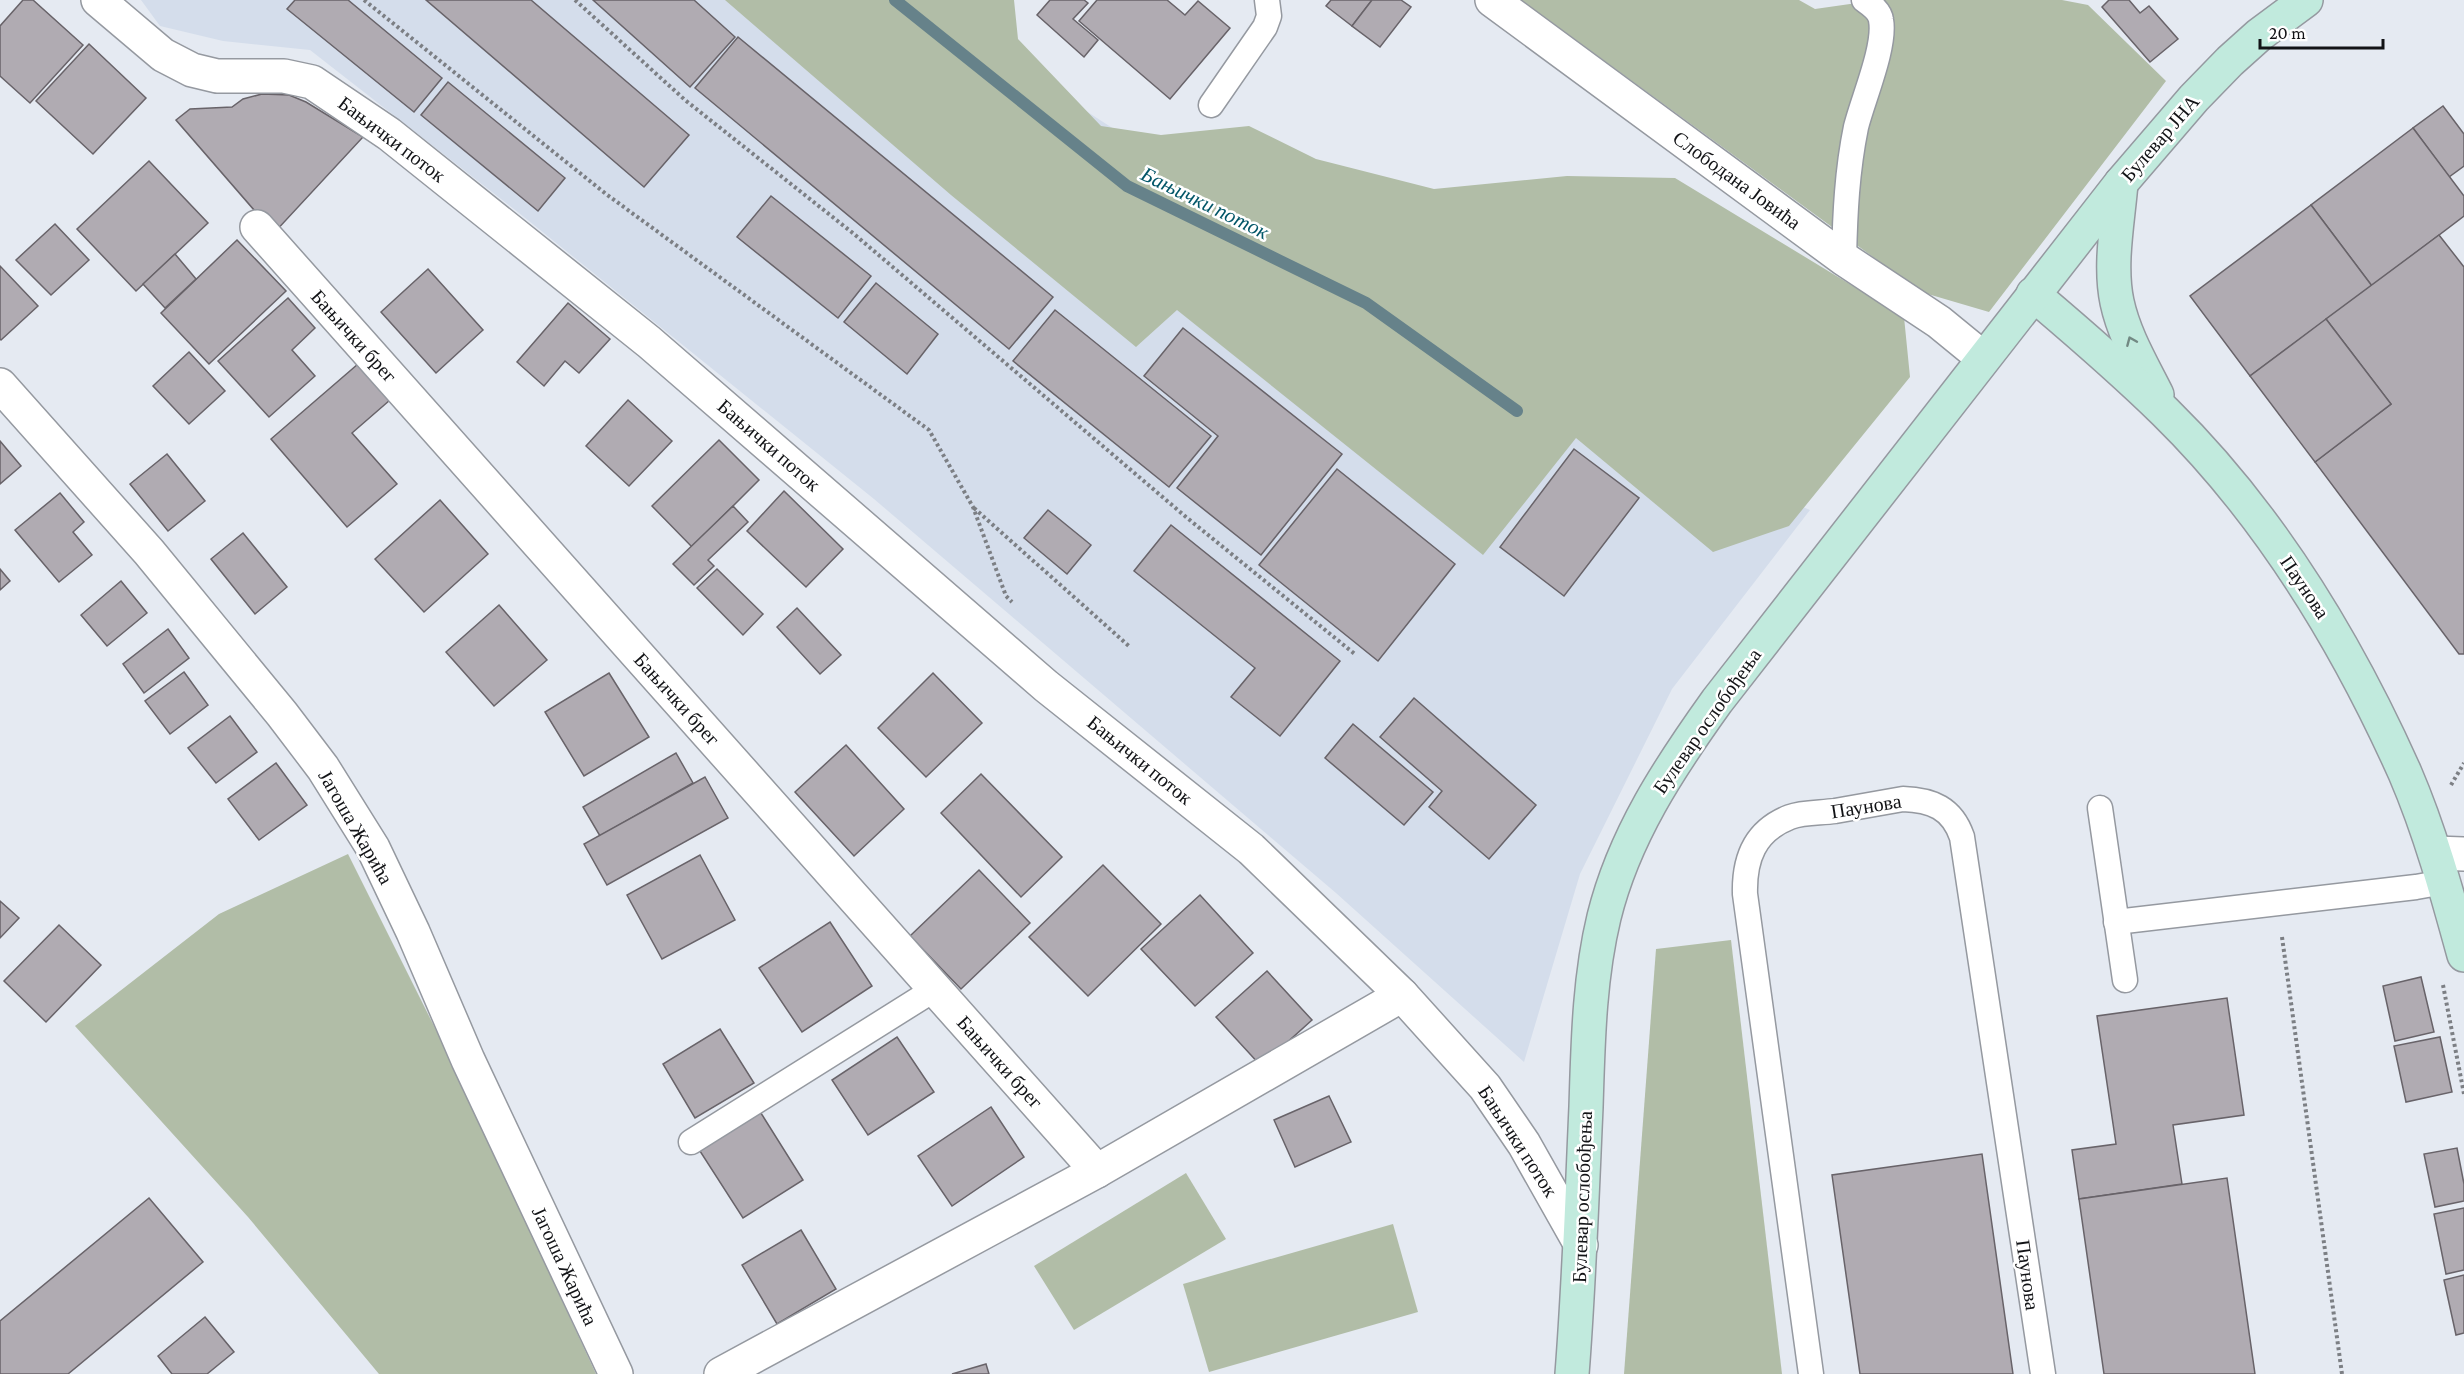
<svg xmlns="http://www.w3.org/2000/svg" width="2464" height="1374" viewBox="0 0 2464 1374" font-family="'Crimson Pro',serif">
<rect width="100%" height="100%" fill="#e5eaf2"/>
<!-- built -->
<polygon fill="#d4ddeb" points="141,0 914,0 1148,151 1671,451 1810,510 1672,689 1580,874 1524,1062 1336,893 874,499 519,213 310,50 223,41 160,26"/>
<!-- green -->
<g fill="#b1bda7">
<polygon points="725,0 1014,0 1018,39 1101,126 1161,135 1249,126 1316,159 1434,189 1567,176 1675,178 1904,317 1910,377 1789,526 1713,552 1576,438 1483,555 1177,310 1136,347 951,195"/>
<polygon points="1521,0 1799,0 1815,9 1878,0 2062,0 2088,5 2166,81 1989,312 1921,292"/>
<polygon points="348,854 447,1052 596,1374 379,1374 248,1217 75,1026 219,914"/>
<polygon points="1731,940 1782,1374 1624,1374 1656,949"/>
<polygon points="1186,1173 1226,1239 1074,1330 1034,1266"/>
<polygon points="1393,1224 1418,1312 1209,1372 1183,1284"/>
</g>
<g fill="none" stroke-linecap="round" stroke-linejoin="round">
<!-- stream -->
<polyline stroke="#66828a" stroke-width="12" points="895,0 1127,186 1366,303 1517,411"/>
</g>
<!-- building -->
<g fill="#b0abb2" stroke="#686369" stroke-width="1.5">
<polygon points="23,0 33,0 83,45 30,103 0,76 0,26"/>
<polygon points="295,0 348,0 442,78 414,112 287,9"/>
<polygon points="426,0 531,0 689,135 644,187"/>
<polygon points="593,0 694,0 735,37 690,87"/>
<polygon points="1050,0 1084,0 1088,3 1073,19 1098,40 1084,57 1037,15"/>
<polygon points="1097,0 1167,0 1185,15 1198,1 1230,28 1170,99 1079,21"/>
<polygon points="1331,0 1372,0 1352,26 1326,6"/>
<polygon points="1372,0 1401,0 1411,7 1380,47 1352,26"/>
<polygon points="2109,0 2129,0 2140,13 2149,6 2178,39 2150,62 2102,7"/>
<polygon points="738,37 1053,297 1009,349 695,88"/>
<polygon points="89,44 146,98 93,154 36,101"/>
<polygon points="448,82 565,178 538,211 421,115"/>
<polygon points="262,94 289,95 306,102 363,137 274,233 176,120 190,109 232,107 243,99"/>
<polygon points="2443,106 2464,134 2464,166 2449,177 2413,128"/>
<polygon points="2413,128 2464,196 2464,216 2372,286 2311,205"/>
<polygon points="149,161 208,223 136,291 77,229"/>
<polygon points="771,196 871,276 838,318 737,237"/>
<polygon points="2311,205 2372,286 2250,376 2190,296"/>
<polygon points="55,224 89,260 51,295 16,260"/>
<polygon points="2439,235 2464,267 2464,654 2459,654 2315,462 2391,404 2326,319"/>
<polygon points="237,240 286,291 209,364 161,313"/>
<polygon points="175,254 196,279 165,308 143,284"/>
<polygon points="0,266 38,306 1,340 0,339"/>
<polygon points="428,269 483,330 436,373 381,312"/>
<polygon points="876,283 938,334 907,374 844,322"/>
<polygon points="288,298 315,328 292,350 315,376 269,417 218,361"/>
<polygon points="568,303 610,339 579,373 565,361 544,386 517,362"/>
<polygon points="1055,310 1211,436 1169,487 1013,361"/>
<polygon points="2326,319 2391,404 2315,462 2250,376"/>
<polygon points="1183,328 1342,454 1261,555 1177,488 1218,436 1144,376"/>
<polygon points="189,352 225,391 189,424 153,386"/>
<polygon points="358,364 390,400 352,433 397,484 347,527 271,439"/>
<polygon points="628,400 672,441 629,486 586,446"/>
<polygon points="719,440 759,480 692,547 652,506"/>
<polygon points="0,441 21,466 0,484"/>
<polygon points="1574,449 1639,498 1564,596 1500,547"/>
<polygon points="167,454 205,501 168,531 130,484"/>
<polygon points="1337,469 1455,564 1378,661 1259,565"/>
<polygon points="784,491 843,549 806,587 747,531"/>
<polygon points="60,493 84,522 73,532 92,555 59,582 15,530"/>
<polygon points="440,500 488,554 424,612 375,559"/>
<polygon points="733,506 748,522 708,560 714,566 694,585 673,564"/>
<polygon points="1048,510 1091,545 1067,574 1024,538"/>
<polygon points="1171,525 1340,661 1280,736 1231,697 1255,668 1134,571"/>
<polygon points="243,533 287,587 255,614 211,559"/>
<polygon points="0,569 10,581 0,590"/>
<polygon points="717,569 763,614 743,635 697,588"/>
<polygon points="121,581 147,613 107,646 81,615"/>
<polygon points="499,605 547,660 494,706 446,652"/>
<polygon points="797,608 841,655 820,674 777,627"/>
<polygon points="168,629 189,658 144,693 123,664"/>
<polygon points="184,672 208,705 170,734 145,701"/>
<polygon points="609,673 649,737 584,776 545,712"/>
<polygon points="933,673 982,723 926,777 878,728"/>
<polygon points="1414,698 1536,805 1489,859 1429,807 1442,791 1380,737"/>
<polygon points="230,716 257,752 216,783 188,748"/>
<polygon points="1353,724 1433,792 1404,825 1325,758"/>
<polygon points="846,745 904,809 854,856 795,792"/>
<polygon points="676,753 693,783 600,836 583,807"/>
<polygon points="276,763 307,805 259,840 228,799"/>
<polygon points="981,774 1062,857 1021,897 941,813"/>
<polygon points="705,777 728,818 607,885 584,844"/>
<polygon points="700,855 735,920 662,959 627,895"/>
<polygon points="1103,865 1161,924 1088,996 1029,937"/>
<polygon points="979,870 1030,923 961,989 910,936"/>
<polygon points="1200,895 1253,953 1195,1006 1141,949"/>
<polygon points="0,901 19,918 0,938"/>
<polygon points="830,922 872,986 802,1032 759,968"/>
<polygon points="59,925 101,965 46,1022 4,981"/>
<polygon points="1267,971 1312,1020 1261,1066 1216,1017"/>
<polygon points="2421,977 2434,1032 2395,1041 2383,986"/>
<polygon points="2227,998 2244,1115 2173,1125 2182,1184 2079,1199 2072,1150 2116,1144 2097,1016"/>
<polygon points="720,1029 754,1083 695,1118 663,1064"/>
<polygon points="897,1037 934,1092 868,1135 832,1080"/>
<polygon points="2440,1037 2452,1092 2406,1102 2394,1046"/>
<polygon points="1329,1096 1351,1142 1295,1167 1274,1120"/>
<polygon points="991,1107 1024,1157 952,1206 918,1156"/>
<polygon points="759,1110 803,1180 743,1218 698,1148"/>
<polygon points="2457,1148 2464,1184 2464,1201 2435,1207 2424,1154"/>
<polygon points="1982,1154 2013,1374 1860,1374 1832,1175"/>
<polygon points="2227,1178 2255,1374 2104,1374 2079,1199"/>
<polygon points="149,1198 203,1262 68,1374 0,1374 0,1321"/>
<polygon points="2464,1208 2464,1270 2446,1274 2434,1214"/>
<polygon points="801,1230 836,1289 777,1324 742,1265"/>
<polygon points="2464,1275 2464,1333 2456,1335 2444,1280"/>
<polygon points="205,1317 234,1352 207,1374 172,1374 158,1356"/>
<polygon points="986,1364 989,1374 952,1374"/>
</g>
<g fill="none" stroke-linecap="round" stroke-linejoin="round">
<defs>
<g id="lane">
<polyline points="1211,105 1265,27 1269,16 1267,0"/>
<path d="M 1844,259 C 1845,214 1847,171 1856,127 C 1863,99 1886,46 1881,20 C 1880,11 1871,5 1864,0"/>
<polyline points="2100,808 2125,980"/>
<polyline points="2116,922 2416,887 2444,882"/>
<polyline points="691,1142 935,989"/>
<path d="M 1811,1374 L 1745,894 C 1744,859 1754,831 1790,817 C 1803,812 1821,813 1835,811 C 1858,807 1881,803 1903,799 C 1932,800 1952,808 1962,837 L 2043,1374"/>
</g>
<g id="street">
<polyline points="98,0 163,55 192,70 217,76 284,76 312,82 389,134 649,342 1046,686 1251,849 1402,995 1485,1087 1524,1144 1581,1245"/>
<polyline points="1492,0 1844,259 1939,322 1983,358"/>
<polyline points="257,227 1097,1171"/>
<polyline points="0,385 149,552 282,714 323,768 373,848 413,932 468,1060 616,1374"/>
<polyline points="2435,853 2464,854"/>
<polyline points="721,1374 1097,1171 1402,995"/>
</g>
<g id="secondary">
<path d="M 2121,183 C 2118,221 2109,264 2117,302 C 2124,335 2142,365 2157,395"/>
<path d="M 2033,294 C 2078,332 2123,371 2165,412 C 2269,514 2346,641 2405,773 C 2430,831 2447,893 2464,955"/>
<path d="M 1572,1374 C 1579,1285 1582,1196 1586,1107 C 1588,1044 1589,979 1604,917 C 1624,836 1669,768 1717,701 L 2121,183 L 2194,98 L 2230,61 L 2259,35 L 2306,0"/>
</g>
</defs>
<!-- lane casing -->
<use href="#lane" stroke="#9599a0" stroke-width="27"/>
<!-- street casing -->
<use href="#street" stroke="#9599a0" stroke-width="36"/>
<!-- secondary casing -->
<use href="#secondary" stroke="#9599a0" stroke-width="36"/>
<!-- path -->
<g stroke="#7c7f84" stroke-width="4" stroke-dasharray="3 3" stroke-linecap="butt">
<polyline points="364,0 606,194 929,430 973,507 1006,596 1012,602"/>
<polyline points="575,0 685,100 854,234 1186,517 1356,655"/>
<polyline points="974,508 1130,647"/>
<polyline points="2451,785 2464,763"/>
<polyline points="2282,937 2342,1374"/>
<polyline points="2443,985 2464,1094"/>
</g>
<!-- lane -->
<use href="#lane" stroke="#fff" stroke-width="24"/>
<!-- street -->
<use href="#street" stroke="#fff" stroke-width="33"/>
<!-- secondary -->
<use href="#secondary" stroke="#c1eadd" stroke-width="33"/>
</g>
<!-- one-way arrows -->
<defs><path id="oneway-chevron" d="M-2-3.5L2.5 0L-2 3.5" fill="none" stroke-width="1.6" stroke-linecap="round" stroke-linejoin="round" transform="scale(1.5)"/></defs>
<use stroke="#728983" href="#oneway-chevron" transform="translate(2131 341) rotate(-113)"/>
<g text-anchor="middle" stroke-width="5" stroke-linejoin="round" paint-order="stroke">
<!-- street labels -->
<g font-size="20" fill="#121316" stroke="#fff">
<text transform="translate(2160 138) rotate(-49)" y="7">Булевар ЈНА</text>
<text transform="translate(392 139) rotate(37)" y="7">Бањички поток</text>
<text transform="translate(1737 180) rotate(36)" y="7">Слободана Јовића</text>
<text transform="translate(354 336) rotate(48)" y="7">Бањички брег</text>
<text transform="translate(769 445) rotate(41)" y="7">Бањички поток</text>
<text transform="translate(2305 587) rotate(56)" y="7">Паунова</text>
<text transform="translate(677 699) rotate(48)" y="7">Бањички брег</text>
<text transform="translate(1707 721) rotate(-55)" y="7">Булевар ослобођења</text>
<text transform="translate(1140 760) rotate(39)" y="7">Бањички поток</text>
<text transform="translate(1866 806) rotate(-9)" y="7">Паунова</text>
<text transform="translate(356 827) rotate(60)" y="7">Јагоша Жарића</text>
<text transform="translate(1000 1062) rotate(48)" y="7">Бањички брег</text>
<text transform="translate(1518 1141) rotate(57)" y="7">Бањички поток</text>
<text transform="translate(1582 1197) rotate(-88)" y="7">Булевар ослобођења</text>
<text transform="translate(565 1266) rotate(65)" y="7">Јагоша Жарића</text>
<text transform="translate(2028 1275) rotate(82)" y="7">Паунова</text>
</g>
<!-- water labels -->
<g font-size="21" font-style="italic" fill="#025668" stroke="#fff">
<text transform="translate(1205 203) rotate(26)" y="7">Бањички поток</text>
</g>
</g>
<!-- scale -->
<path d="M2260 39v9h123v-9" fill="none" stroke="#121316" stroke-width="3"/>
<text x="2269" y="39" font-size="18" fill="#121316" stroke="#ffffff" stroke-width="4.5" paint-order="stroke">20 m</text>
</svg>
